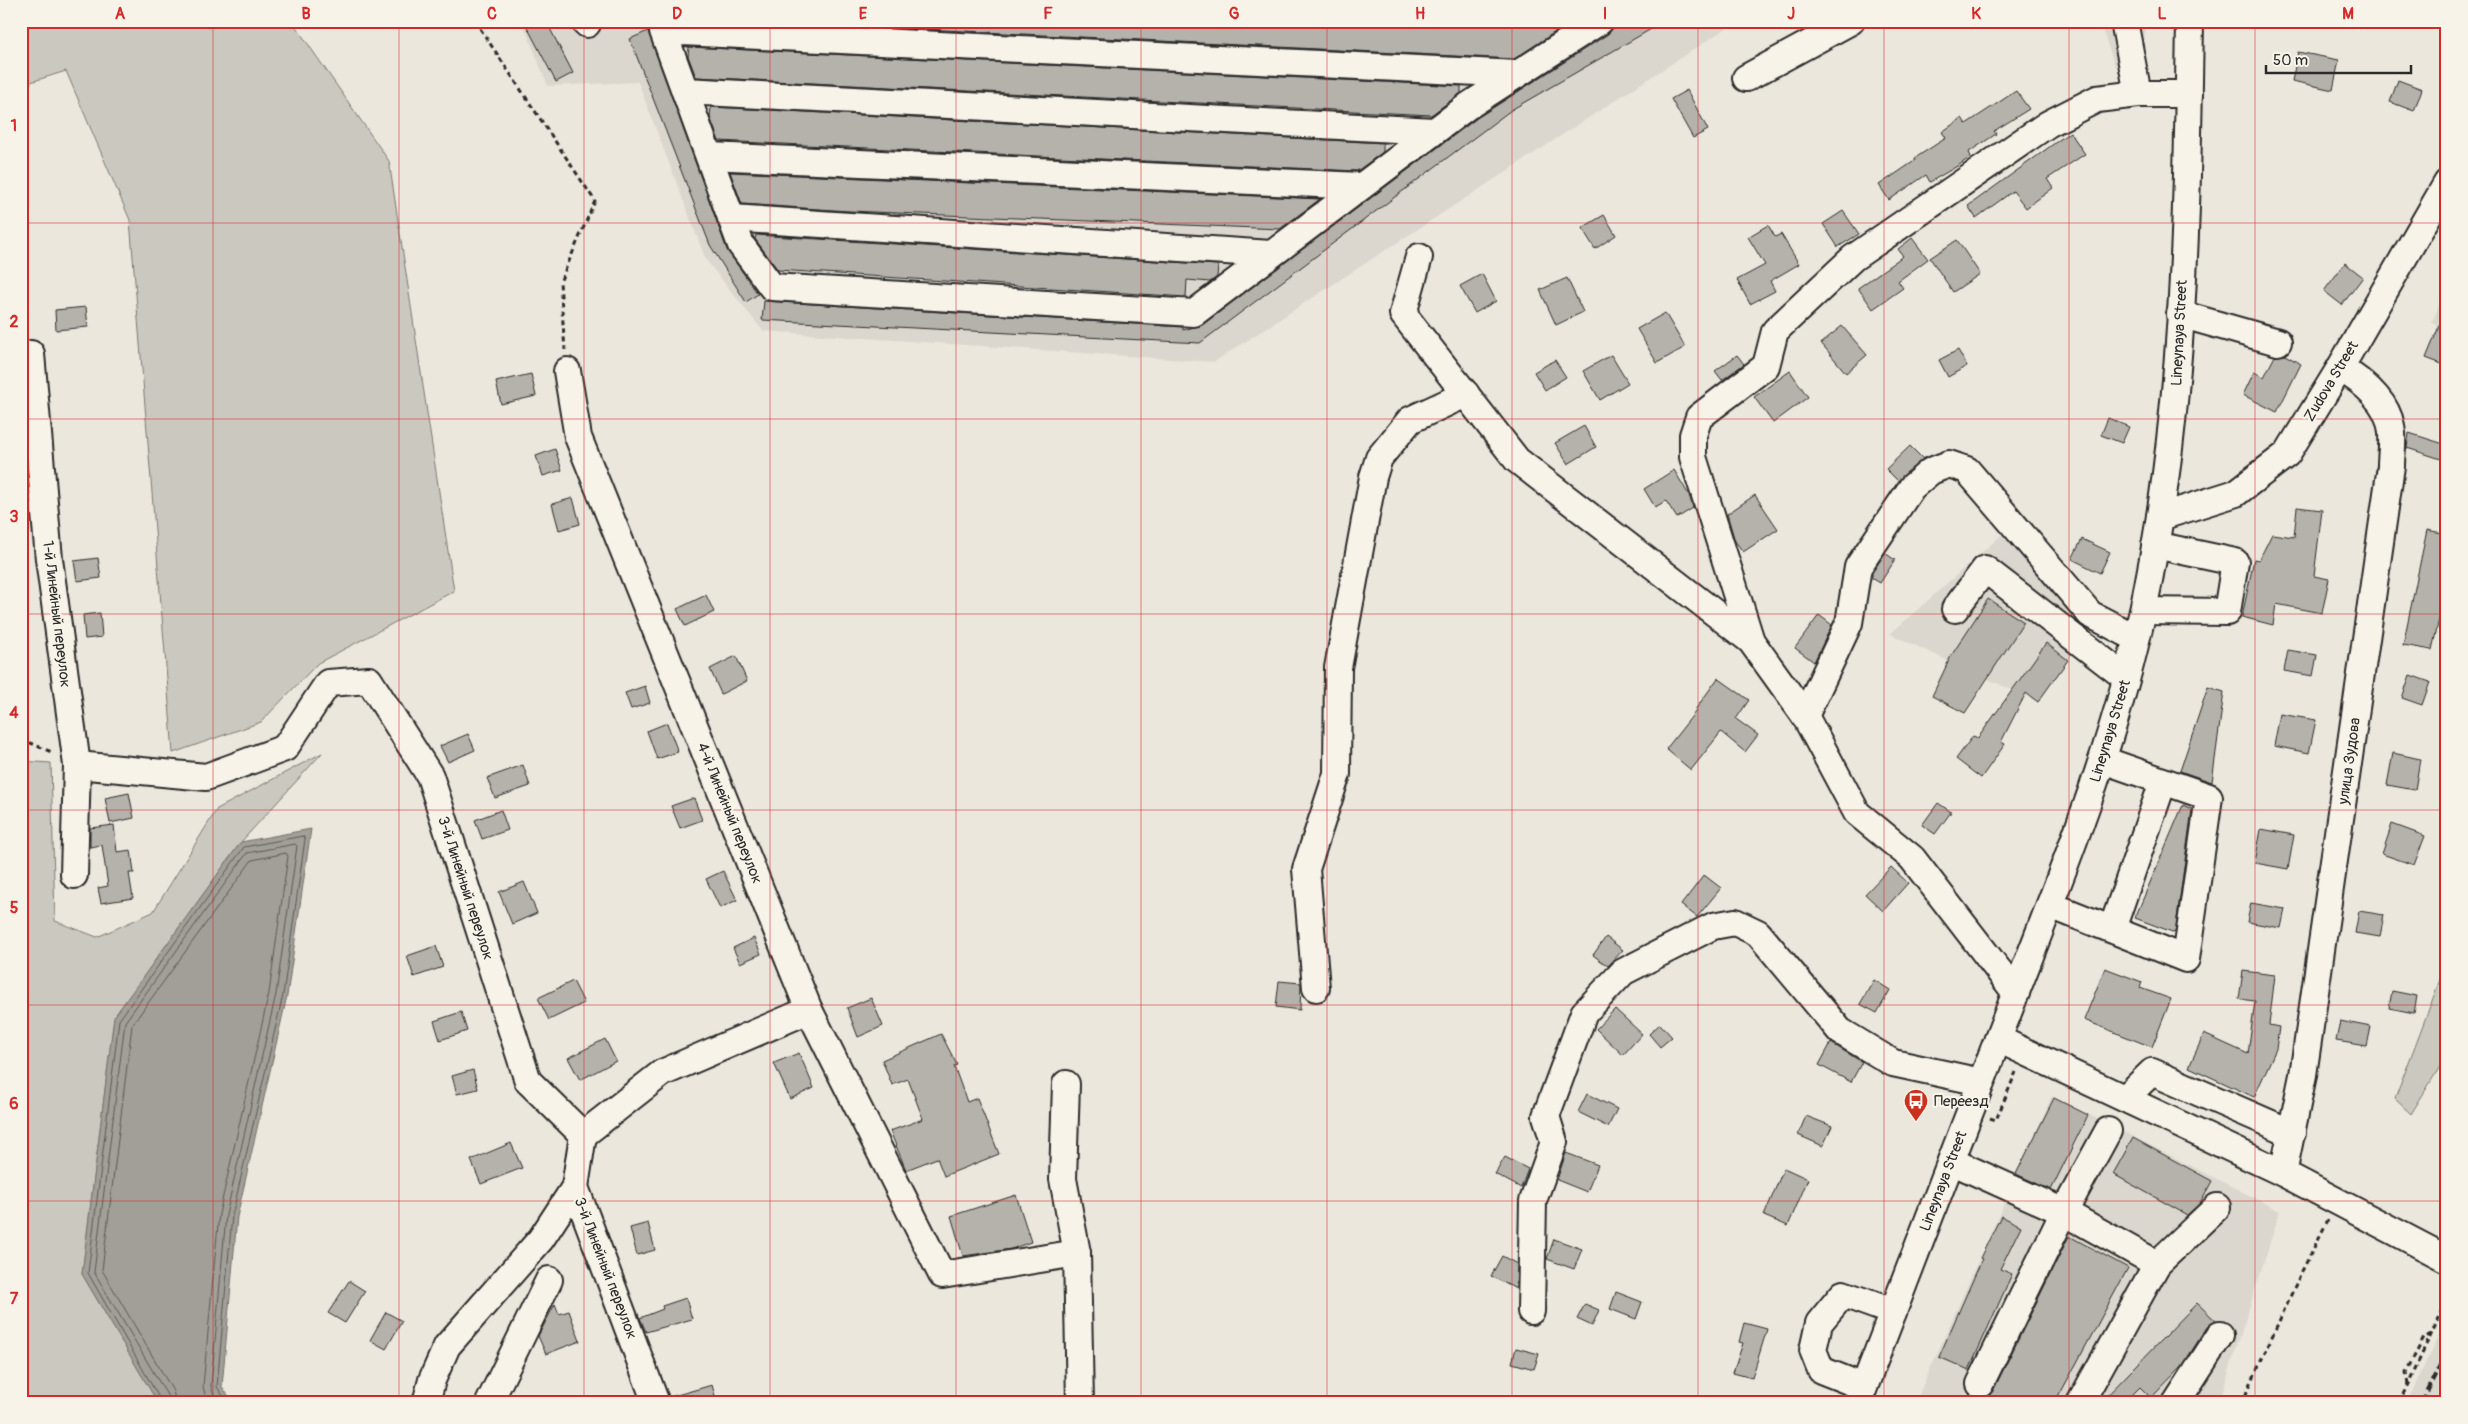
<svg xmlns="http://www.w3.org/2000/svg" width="2468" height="1424" viewBox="0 0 2468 1424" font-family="Pangolin,sans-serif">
<rect width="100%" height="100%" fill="#ebe7dd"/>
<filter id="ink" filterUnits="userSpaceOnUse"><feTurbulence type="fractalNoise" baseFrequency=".02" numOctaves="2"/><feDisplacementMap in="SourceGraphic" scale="10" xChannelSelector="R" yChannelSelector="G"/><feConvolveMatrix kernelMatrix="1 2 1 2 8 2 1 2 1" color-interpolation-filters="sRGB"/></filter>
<g filter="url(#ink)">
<!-- built -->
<g fill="#dbd7ce">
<polygon points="522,21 1737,21 1214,362 763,331 706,260 638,82 548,86"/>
<polygon points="2099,21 2148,21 2141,54 2115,66"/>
<polygon points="2447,284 2447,328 2432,323"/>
<polygon points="2007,530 2087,623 2068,660 2038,702 1890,634"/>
<polygon points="2052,1096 2280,1211 2219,1403 1915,1403"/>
<polygon points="2447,1317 2447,1403 2406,1403 2413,1390"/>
</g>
<!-- green -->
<g fill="#cbc8bf" stroke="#7b7a75">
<polygon points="21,21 292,21 389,161 454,591 318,663 261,722 173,753 130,220 66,71 21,85"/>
<polygon points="322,753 241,842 114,1017 82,1274 158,1403 21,1403 21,761 51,763 55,921 97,937 153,912 217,809"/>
<polygon points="2447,961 2447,1055 2411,1114 2395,1099"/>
</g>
<!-- water -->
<polygon fill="#a29f98" stroke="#72716c" points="311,829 287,996 237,1217 222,1387 234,1403 158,1403 82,1274 114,1017 241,842"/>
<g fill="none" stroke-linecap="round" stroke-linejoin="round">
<!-- shore -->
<g stroke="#5b5957" stroke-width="1">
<polyline points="162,1403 88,1273 119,1020 244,847 303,836 305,839 283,995 232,1216 217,1387 228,1403"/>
<polyline points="168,1403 167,1395 94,1272 125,1022 247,853 295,844 297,846 276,994 226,1215 211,1386 213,1393 220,1403"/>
<polyline points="176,1403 173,1391 102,1270 132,1025 252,860 286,853 288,856 269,993 219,1214 203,1386 205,1395 210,1403"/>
</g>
</g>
<!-- building -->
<g fill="#b5b2ab" stroke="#2b2b2b">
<polygon points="524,21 546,21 573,73 556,82"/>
<polygon points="768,21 1558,22 1558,30 1514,59"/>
<polygon points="1617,21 1665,21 1511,110 1200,343 762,320 764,301 1183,327 1183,330 1202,325 1477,118 1608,34"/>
<polygon points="648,31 727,250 758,294 746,302 710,245 630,39"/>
<polygon points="689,47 1461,86 1461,93 1431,115 696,77 688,56"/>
<polygon points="2298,52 2339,60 2333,90 2292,81"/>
<polygon points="2398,80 2422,89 2414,111 2390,102"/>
<polygon points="1687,90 1708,130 1693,138 1671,99"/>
<polygon points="2016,91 2029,109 1994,131 1996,134 1969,152 1971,157 1959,165 1930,182 1926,175 1889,200 1879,185 1916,160 1915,158 1946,138 1942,132 1962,118 1966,124"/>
<polygon points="711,107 1383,143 1383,152 1357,171 719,141 710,117"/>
<polygon points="2070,132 2085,154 2047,179 2053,188 2026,208 2013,191 1976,218 1968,206"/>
<polygon points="730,172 1320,199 1280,229 849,211 742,204"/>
<polygon points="1843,211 1859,234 1838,247 1823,224"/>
<polygon points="1604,215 1616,235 1595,249 1582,228"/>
<polygon points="1768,225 1775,237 1781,234 1799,264 1770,281 1775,291 1750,304 1737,280 1765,265 1748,237"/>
<polygon points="756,235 1218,265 1217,277 1210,282 1187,280 1186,297 778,270 755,239"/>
<polygon points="1912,238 1928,259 1898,281 1903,288 1873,309 1858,288 1903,256 1898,249"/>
<polygon points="1957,240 1980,274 1953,292 1930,258"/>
<polygon points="2345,263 2363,277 2342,305 2324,291"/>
<polygon points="1482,274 1496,301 1475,313 1460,286"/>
<polygon points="1567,278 1583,312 1556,325 1540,290"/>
<polygon points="86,307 88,327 56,330 55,310"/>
<polygon points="2447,307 2447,366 2426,358"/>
<polygon points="1665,313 1685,347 1657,363 1637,329"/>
<polygon points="1842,326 1867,355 1846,373 1821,343"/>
<polygon points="1958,350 1967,366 1948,377 1939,360"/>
<polygon points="1611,355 1628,383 1600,400 1583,371"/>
<polygon points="1737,355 1744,364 1722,380 1715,371"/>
<polygon points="2285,355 2301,364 2277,412 2243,395 2254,372 2264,377 2275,356"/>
<polygon points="1555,360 1566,377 1545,390 1534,372"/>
<polygon points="1790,371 1808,397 1773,423 1754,397"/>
<polygon points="531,374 536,396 501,404 496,382"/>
<polygon points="2108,418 2129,427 2122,443 2101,435"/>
<polygon points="1584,426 1596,447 1568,464 1555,443"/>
<polygon points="2409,433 2447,445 2447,461 2407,448"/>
<polygon points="1910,446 1923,459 1898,481 1886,469"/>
<polygon points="555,449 562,470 543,476 536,456"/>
<polygon points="1674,470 1689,495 1693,508 1677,518 1666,501 1655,507 1644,489"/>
<polygon points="1755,495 1778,529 1743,552 1735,541 1727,514"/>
<polygon points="573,498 580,524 559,530 552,504"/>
<polygon points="2297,507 2322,510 2314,576 2329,579 2322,613 2276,604 2273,625 2242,617 2254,559 2259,560 2272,534 2294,537"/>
<polygon points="2427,530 2447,534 2447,552 2441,581 2447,582 2447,584 2432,650 2403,645"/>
<polygon points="2082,539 2110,552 2100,573 2072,559"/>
<polygon points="1885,553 1895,560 1880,583 1872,578 1872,573"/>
<polygon points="98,558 101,578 77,581 74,561"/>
<polygon points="706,595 714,612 685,626 677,609"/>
<polygon points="1988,599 2024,622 1965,713 1932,696 1951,656"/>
<polygon points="100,613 102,637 85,639 83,615"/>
<polygon points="1819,615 1832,625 1814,662 1795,648"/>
<polygon points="2046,643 2068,660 2038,702 2026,693 2001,742 2005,744 1981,778 1956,759 1973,736 1978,738"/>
<polygon points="2288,650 2317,655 2313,676 2284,671"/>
<polygon points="736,656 747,681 721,694 710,669"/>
<polygon points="2410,675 2430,682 2422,705 2402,698"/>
<polygon points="1718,678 1749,700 1736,719 1758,735 1745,752 1721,732 1691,770 1666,749 1696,711 1695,710"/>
<polygon points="645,686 650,703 631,709 625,693"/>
<polygon points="2208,687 2224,692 2212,782 2180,771"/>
<polygon points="2280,714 2316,720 2309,753 2274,746"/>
<polygon points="667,723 678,752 657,759 647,731"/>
<polygon points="468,734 475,750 448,762 440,746"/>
<polygon points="2393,753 2420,759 2415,790 2387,785"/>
<polygon points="523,765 530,786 495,798 487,778"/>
<polygon points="129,793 134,818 110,823 105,798"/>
<polygon points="694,798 702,820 680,828 671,806"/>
<polygon points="1938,803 1951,812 1935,834 1922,825"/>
<polygon points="2183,805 2192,809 2175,933 2135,918"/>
<polygon points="501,810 508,830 482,839 475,820"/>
<polygon points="2392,824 2425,836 2414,865 2382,854"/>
<polygon points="114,825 117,852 131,850 134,873 129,873 133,898 101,903 98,888 108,886 102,845 90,847 90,828"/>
<polygon points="2261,829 2294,835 2288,869 2255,863"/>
<polygon points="1891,867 1908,883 1883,911 1865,894"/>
<polygon points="723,871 737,900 720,908 706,879"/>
<polygon points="1704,875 1721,888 1697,917 1681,905"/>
<polygon points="524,882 537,913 512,924 499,892"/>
<polygon points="2251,903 2285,909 2281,928 2247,922"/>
<polygon points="2359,911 2384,915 2380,937 2355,933"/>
<polygon points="1606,937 1623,950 1608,966 1593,955"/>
<polygon points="754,938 761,954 740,963 733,948"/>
<polygon points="436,946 443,967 414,977 407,956"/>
<polygon points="2105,968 2142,982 2140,988 2171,999 2152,1047 2084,1020"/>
<polygon points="2243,971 2275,975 2269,1025 2279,1027 2276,1049 2254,1097 2189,1067 2204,1034 2248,1054 2255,1001 2239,999"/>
<polygon points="1874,980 1890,990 1877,1013 1860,1004"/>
<polygon points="573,981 584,1003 549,1020 538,998"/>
<polygon points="1279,981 1301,983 1300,1010 1276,1007"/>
<polygon points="2392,991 2417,996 2414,1013 2389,1008"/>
<polygon points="871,998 883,1026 858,1037 847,1008"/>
<polygon points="1615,1009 1642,1034 1623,1055 1596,1029"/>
<polygon points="461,1012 467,1031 440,1040 434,1021"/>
<polygon points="2340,1021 2371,1027 2367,1046 2336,1041"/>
<polygon points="1660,1024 1672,1037 1660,1047 1649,1034"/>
<polygon points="941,1034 957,1065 954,1066 967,1102 977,1098 999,1154 944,1176 937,1158 906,1170 890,1131 923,1119 908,1079 892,1085 882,1060"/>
<polygon points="605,1039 616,1061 580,1080 568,1058"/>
<polygon points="1831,1043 1862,1062 1851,1082 1819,1065"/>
<polygon points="799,1053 814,1088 790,1099 774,1063"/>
<polygon points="473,1070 478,1089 457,1094 452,1076"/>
<polygon points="1587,1094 1617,1109 1608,1127 1578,1112"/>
<polygon points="2054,1098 2088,1115 2051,1190 2016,1174"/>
<polygon points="1806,1116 1832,1126 1823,1146 1798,1135"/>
<polygon points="2133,1138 2212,1181 2200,1203 2187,1215 2113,1174"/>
<polygon points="511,1143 522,1168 481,1184 471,1160"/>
<polygon points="1566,1153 1598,1165 1587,1192 1557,1180"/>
<polygon points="1505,1157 1528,1169 1521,1188 1495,1174"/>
<polygon points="1784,1168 1808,1179 1788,1226 1764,1216"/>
<polygon points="1016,1195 1031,1242 1011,1249 963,1256 951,1216"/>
<polygon points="2001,1216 2021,1226 2000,1269 2012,1274 1969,1370 1939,1357 1982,1259 1980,1258"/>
<polygon points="648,1223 655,1250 637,1255 630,1228"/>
<polygon points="2069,1236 2128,1268 2055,1403 1975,1403 1978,1398 1988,1397 1993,1391"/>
<polygon points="1554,1239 1582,1249 1574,1269 1547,1259"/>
<polygon points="1502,1256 1517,1264 1516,1289 1491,1276"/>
<polygon points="349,1281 365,1291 345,1323 328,1313"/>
<polygon points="1616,1292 1642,1302 1636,1319 1610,1309"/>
<polygon points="686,1298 692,1319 646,1332 640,1318 663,1309 662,1306"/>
<polygon points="2197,1303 2216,1321 2207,1327 2182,1366 2151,1398 2140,1387 2124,1403 2100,1403"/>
<polygon points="555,1304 559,1314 569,1311 580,1341 546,1354 538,1336"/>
<polygon points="1585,1304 1599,1310 1592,1326 1577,1319"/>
<polygon points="386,1312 402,1321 386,1349 370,1340"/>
<polygon points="1744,1323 1767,1329 1752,1378 1733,1373 1743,1343 1739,1342"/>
<polygon points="1516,1348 1539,1354 1534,1369 1512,1363"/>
<polygon points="712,1385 717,1403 671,1403 670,1397"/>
</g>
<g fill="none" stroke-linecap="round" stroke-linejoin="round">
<defs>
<g id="minor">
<polyline points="584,21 587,24"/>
<polyline points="2124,21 2138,94"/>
<polyline points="1517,74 663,31 741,245 772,287 1194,313 1468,106 1600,21"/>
<polyline points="1746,78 1851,21"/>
<polyline points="685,91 1434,131"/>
<polyline points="709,156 1361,186"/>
<polyline points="731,218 1271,254"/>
<polyline points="1419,257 1403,314 1517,460 1751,641"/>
<polyline points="2180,314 2278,342"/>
<polyline points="31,354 49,559 77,765 74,875"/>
<polyline points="567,371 578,437 809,1010 662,1073 583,1135"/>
<polyline points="2160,517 2236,493 2287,454 2340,368 2447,183"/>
<polyline points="1955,609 1985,569 2126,678"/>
<polyline points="2143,611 2227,612 2235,562 2155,545"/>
<polyline points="1805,716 1849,623 1858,567 1912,487 1931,471 1949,464 1967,470 2090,614 2136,638"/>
<polyline points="77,765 206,777 285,748 328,683 369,680 430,776 528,1081 583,1135 575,1187 656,1403"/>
<polyline points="2050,905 2186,959 2209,797 2103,760"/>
<polyline points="2112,929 2163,782"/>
<polyline points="1316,988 1306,869 1337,774 1338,668 1373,477 1379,458 1410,420 1466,394"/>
<polyline points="2016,993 1912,858 1857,813 1805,716 1751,641 1693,457 1693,435 1699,417 1766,366 1775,331 1853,258 2048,124 2097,99 2138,94 2189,94"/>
<polyline points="809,1010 942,1275 1077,1253"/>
<polyline points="1998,1039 2283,1173 2447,1259"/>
<polyline points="1066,1084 1063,1179 1077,1253 1080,1403"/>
<polyline points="2125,1098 2152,1072 2292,1133"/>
<polyline points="1951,1161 2064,1212 2157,1264 2080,1403"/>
<path d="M 2283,1173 L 2303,1075 L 2391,466 C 2391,453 2394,438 2391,426 C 2386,400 2362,381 2340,368"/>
<polyline points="2157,1264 2217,1207"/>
<polyline points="1531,1311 1533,1201 1554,1142 1546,1116 1584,1013 1623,972 1713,926 1735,922 1758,933 1840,1031 1893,1063 1981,1082"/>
<polyline points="1980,1384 2064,1212 2108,1131"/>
<polyline points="1864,1387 1821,1370 1813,1350 1819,1323 1843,1294 1893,1312"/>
<polyline points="426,1403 432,1380 447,1346 541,1239 575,1187"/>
<polyline points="489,1403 549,1280"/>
<path d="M 1858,1403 C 1911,1266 1963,1129 2016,992 C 2065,866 2115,742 2143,610 C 2184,417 2187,218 2190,21"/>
<polyline points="2176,1403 2220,1335"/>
</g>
</defs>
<!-- minor casing -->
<use href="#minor" stroke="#2b2b2b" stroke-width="30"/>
<!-- path -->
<g stroke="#2b2b2b" stroke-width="3" stroke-dasharray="5 4" stroke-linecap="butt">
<polyline points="475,21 595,201 560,282 565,350"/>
<polyline points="21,739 54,753"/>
<polyline points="1939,1099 1949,1103"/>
<polyline points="1990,1118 1996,1120 2016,1072"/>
<polyline points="2408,1384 2406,1372 2424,1338 2431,1334"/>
<polyline points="2242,1403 2300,1275 2328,1220"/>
<polyline points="2399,1403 2447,1301"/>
</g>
<!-- minor -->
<use href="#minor" stroke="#f7f3e8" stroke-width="26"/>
<!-- rail -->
<g stroke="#2b2b2b" stroke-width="4" stroke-dasharray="8 4" stroke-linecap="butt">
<polyline points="2422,1403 2447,1353"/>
<polyline points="2439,1403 2447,1386"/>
</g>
</g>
</g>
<!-- grid -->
<path fill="none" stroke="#d62828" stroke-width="1" stroke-opacity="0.55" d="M 213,21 L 213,1403M 399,21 L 399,1403M 584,21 L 584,1403M 770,21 L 770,1403M 956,21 L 956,1403M 1141,21 L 1141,1403M 1327,21 L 1327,1403M 1512,21 L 1512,1403M 1698,21 L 1698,1403M 1884,21 L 1884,1403M 2069,21 L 2069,1403M 2255,21 L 2255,1403M 21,223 L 2447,223M 21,419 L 2447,419M 21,614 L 2447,614M 21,810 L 2447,810M 21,1005 L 2447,1005M 21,1201 L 2447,1201"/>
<!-- icons -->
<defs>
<symbol id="bus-pin" viewBox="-11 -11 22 30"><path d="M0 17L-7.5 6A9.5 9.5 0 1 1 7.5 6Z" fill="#c8321e" stroke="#f7f3e8"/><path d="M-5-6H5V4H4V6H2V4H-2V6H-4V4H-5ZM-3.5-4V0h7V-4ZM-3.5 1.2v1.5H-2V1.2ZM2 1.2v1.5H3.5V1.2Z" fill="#fff"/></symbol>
</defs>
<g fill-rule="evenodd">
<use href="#bus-pin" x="1902" y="1087" width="28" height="38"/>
</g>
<g text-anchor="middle" stroke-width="4.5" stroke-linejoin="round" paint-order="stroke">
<!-- street labels -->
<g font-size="15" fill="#2b2b2b" stroke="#f7f3e8">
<text transform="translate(2179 333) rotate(-87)" y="5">Lineynaya Street</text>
<text transform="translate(2331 381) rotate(-59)" y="5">Zudova Street</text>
<text transform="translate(57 614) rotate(83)" y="5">1-й Линейный переулок</text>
<text transform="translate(2110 731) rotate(-73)" y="5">Lineynaya Street</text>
<text transform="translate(2349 761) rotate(-82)" y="5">улица Зудова</text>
<text transform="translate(730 813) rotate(68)" y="5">4-й Линейный переулок</text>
<text transform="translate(466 888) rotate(72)" y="5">3-й Линейный переулок</text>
<text transform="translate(1943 1181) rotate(-69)" y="5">Lineynaya Street</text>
<text transform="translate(606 1268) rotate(69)" y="5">3-й Линейный переулок</text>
</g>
<!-- poi labels -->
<g font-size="15" fill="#2b2b2b" stroke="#f7f3e8" text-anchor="start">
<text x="1934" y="1106">Переезд</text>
</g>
</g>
<!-- margin -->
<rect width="2468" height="1424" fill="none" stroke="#f7f3e8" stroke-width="55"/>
<!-- scale -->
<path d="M2266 65v8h145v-8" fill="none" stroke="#2b2b2b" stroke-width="2.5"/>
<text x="2273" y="65" font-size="15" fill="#2b2b2b" stroke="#f7f3e8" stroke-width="4" paint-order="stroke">50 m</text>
<rect x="28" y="28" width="2412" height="1368" fill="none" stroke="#d62828" stroke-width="2"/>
<g font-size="16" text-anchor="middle" font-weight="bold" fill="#d62828">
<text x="120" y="19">A</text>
<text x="306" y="19">B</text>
<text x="492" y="19">C</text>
<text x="677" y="19">D</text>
<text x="863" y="19">E</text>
<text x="1048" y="19">F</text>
<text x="1234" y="19">G</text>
<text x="1420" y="19">H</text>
<text x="1605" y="19">I</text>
<text x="1791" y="19">J</text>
<text x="1976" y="19">K</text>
<text x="2162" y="19">L</text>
<text x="2348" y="19">M</text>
<text x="14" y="131">1</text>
<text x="14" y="327">2</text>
<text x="14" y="522">3</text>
<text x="14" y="718">4</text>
<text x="14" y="913">5</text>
<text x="14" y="1109">6</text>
<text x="14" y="1304">7</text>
</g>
</svg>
